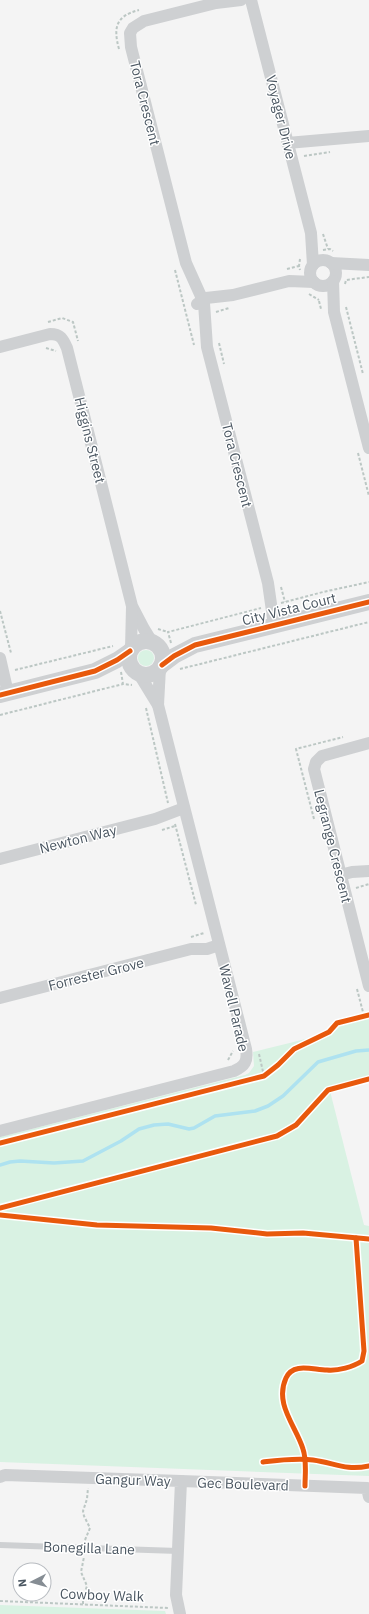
<svg xmlns="http://www.w3.org/2000/svg" width="369" height="1614" viewBox="0 0 369 1614" font-family="'IBM Plex Sans',sans-serif">
<rect width="100%" height="100%" fill="#f4f4f4"/>
<!-- green -->
<g fill="#d9f2e3">
<circle cx="146" cy="658" r="8"/>
<polygon points="369,1017 369,1077 329,1087 364,1225 369,1226 369,1476 0,1462 0,1137 245,1075 249,1073 254,1066 253,1052 330,1033 338,1025"/>
<polygon points="0,1605 165,1611 166,1614 0,1614"/>
</g>
<g fill="none" stroke-linecap="round" stroke-linejoin="round">
<!-- stream -->
<polyline stroke="#aee2f0" stroke-width="3.5" points="0,1165 10,1162 20,1161 54,1163 83,1161 121,1141 139,1129 154,1125 168,1124 189,1129 194,1128 215,1116 255,1111 268,1106 283,1096 318,1062 356,1051 369,1050"/>
<!-- path -->
<g stroke="#bcc7c4" stroke-width="2" stroke-dasharray="3 2" stroke-linecap="butt">
<path d="M 119,49 C 113,27 116,16 139,10"/>
<polyline points="304,156 330,152"/>
<polyline points="323,234 328,249"/>
<polyline points="323,250 330,249 333,251"/>
<polyline points="300,259 299,266 300,270"/>
<polyline points="287,269 299,266"/>
<polyline points="175,270 194,345"/>
<polyline points="345,284 346,280 369,277"/>
<polyline points="309,294 319,300"/>
<polyline points="319,301 321,309"/>
<polyline points="346,307 363,374"/>
<polyline points="216,312 229,308"/>
<polyline points="48,322 62,318 73,322 78,341"/>
<polyline points="219,343 224,364"/>
<polyline points="46,348 56,351"/>
<polyline points="358,453 369,496"/>
<polyline points="281,587 285,602"/>
<polyline points="281,603 323,592 369,582"/>
<polyline points="0,611 11,653"/>
<polyline points="158,629 168,632"/>
<polyline points="171,643 168,632 261,608"/>
<polyline points="180,669 369,622"/>
<polyline points="15,670 113,646"/>
<polyline points="121,672 123,684 132,685"/>
<polyline points="146,708 168,803"/>
<polyline points="0,715 123,684"/>
<polyline points="314,819 296,749 343,737"/>
<polyline points="175,824 196,905"/>
<polyline points="162,830 175,826"/>
<polyline points="356,888 369,884"/>
<polyline points="191,937 204,933"/>
<polyline points="357,989 364,1016"/>
<polyline points="259,1054 264,1076"/>
<polyline points="228,1060 233,1051"/>
<polyline points="85,1540 90,1528 84,1516 83,1511 87,1499 88,1488"/>
<polyline points="0,1601 168,1608"/>
<polyline points="83,1604 83,1598 87,1586 81,1572 84,1557"/>
</g>
<!-- service -->
<polyline stroke="#ced0d2" stroke-width="6" points="0,1545 178,1551"/>
<!-- minor -->
<g stroke="#ced0d2" stroke-width="12">
<polyline points="241,0 216,3 144,21 133,28 130,33 131,47 186,263 204,303 207,347 268,583 274,625"/>
<polyline points="251,0 311,233 313,265"/>
<polyline points="287,143 369,136"/>
<circle cx="323" cy="273" r="13"/>
<polyline points="331,263 369,265"/>
<polyline points="333,281 334,312 369,448"/>
<polyline points="197,304 206,298 233,295 289,281 314,282"/>
<path d="M 0,347 L 50,334 C 61,334 63,339 67,348 L 132,606 L 144,629 L 152,642"/>
<polyline points="131,649 132,607"/>
<polyline points="0,658 8,693"/>
<polyline points="158,705 160,668"/>
<polyline points="369,743 322,756 316,762 314,769 369,986"/>
<polyline points="0,859 155,819 184,808"/>
<polyline points="340,875 352,872 369,871"/>
<polyline points="0,998 191,949 207,949 219,945"/>
<path d="M 0,1131 L 234,1071 C 245,1066 248,1061 246,1049 L 158,705 L 139,674"/>
<polyline points="0,1477 5,1475 181,1481 176,1595 180,1614"/>
<polyline points="181,1481 367,1488 369,1497"/>
</g>
<!-- tertiary -->
<g stroke="#ced0d2" stroke-width="16">
<circle cx="146" cy="658" r="17"/>
<polyline points="162,665 174,656 195,645 369,602"/>
<polyline points="0,695 95,671 117,660 130,651"/>
</g>
<defs>
<g id="cycleway">
<polyline points="162,665 174,656 195,645 369,602"/>
<polyline points="0,695 95,671 117,660 130,651"/>
<polyline points="0,1143 264,1076 278,1065 294,1049 329,1032 337,1023 369,1015"/>
<polyline points="0,1208 277,1136 296,1125 328,1090 369,1079"/>
<polyline points="0,1215 97,1225 211,1228 267,1234 303,1233 369,1239"/>
<path d="M 263,1462 C 280,1460 296,1458 313,1460 C 335,1463 345,1471 369,1466"/>
<path d="M 305,1486 C 305,1474 307,1461 303,1449 C 296,1426 274,1404 286,1378 C 293,1362 313,1370 327,1370 C 338,1371 353,1367 362,1361 L 364,1351 L 356,1238"/>
</g>
</defs>
<!-- cycleway casing -->
<use href="#cycleway" stroke="#fff" stroke-width="8"/>
<!-- cycleway -->
<use href="#cycleway" stroke="#e8590c" stroke-width="5"/>
</g>
<g text-anchor="middle" stroke-width="3" stroke-linejoin="round" paint-order="stroke">
<!-- street labels -->
<g font-size="14" fill="#4a5661" stroke="#fff">
<text transform="translate(145 103) rotate(76)" y="5">Tora Crescent</text>
<text transform="translate(281 117) rotate(76)" y="5">Voyager Drive</text>
<text transform="translate(90 440) rotate(76)" y="5">Higgins Street</text>
<text transform="translate(237 465) rotate(76)" y="5">Tora Crescent</text>
<text transform="translate(289 609) rotate(-14)" y="5">City Vista Court</text>
<text transform="translate(78 839) rotate(-14)" y="5">Newton Way</text>
<text transform="translate(333 846) rotate(76)" y="5">Legrange Crescent</text>
<text transform="translate(96 974) rotate(-14)" y="5">Forrester Grove</text>
<text transform="translate(234 1008) rotate(77)" y="5">Wavell Parade</text>
<text transform="translate(133 1480) rotate(2)" y="5">Gangur Way</text>
<text transform="translate(243 1484) rotate(2)" y="5">Gec Boulevard</text>
<text transform="translate(89 1548) rotate(2)" y="5">Bonegilla Lane</text>
<text transform="translate(102 1595) rotate(2)" y="5">Cowboy Walk</text>
</g>
</g>
<!-- north arrow -->
<g transform="translate(32 1582) rotate(264)"><circle r="19" fill="#ffffff" stroke="#b7bbc0"/>
<path d="M0-3L7 15L0 10L-7 15Z" fill="#868d94"/>
<text y="-6" font-size="11" font-weight="bold" text-anchor="middle" fill="#4a5661">N</text>
</g>
</svg>
